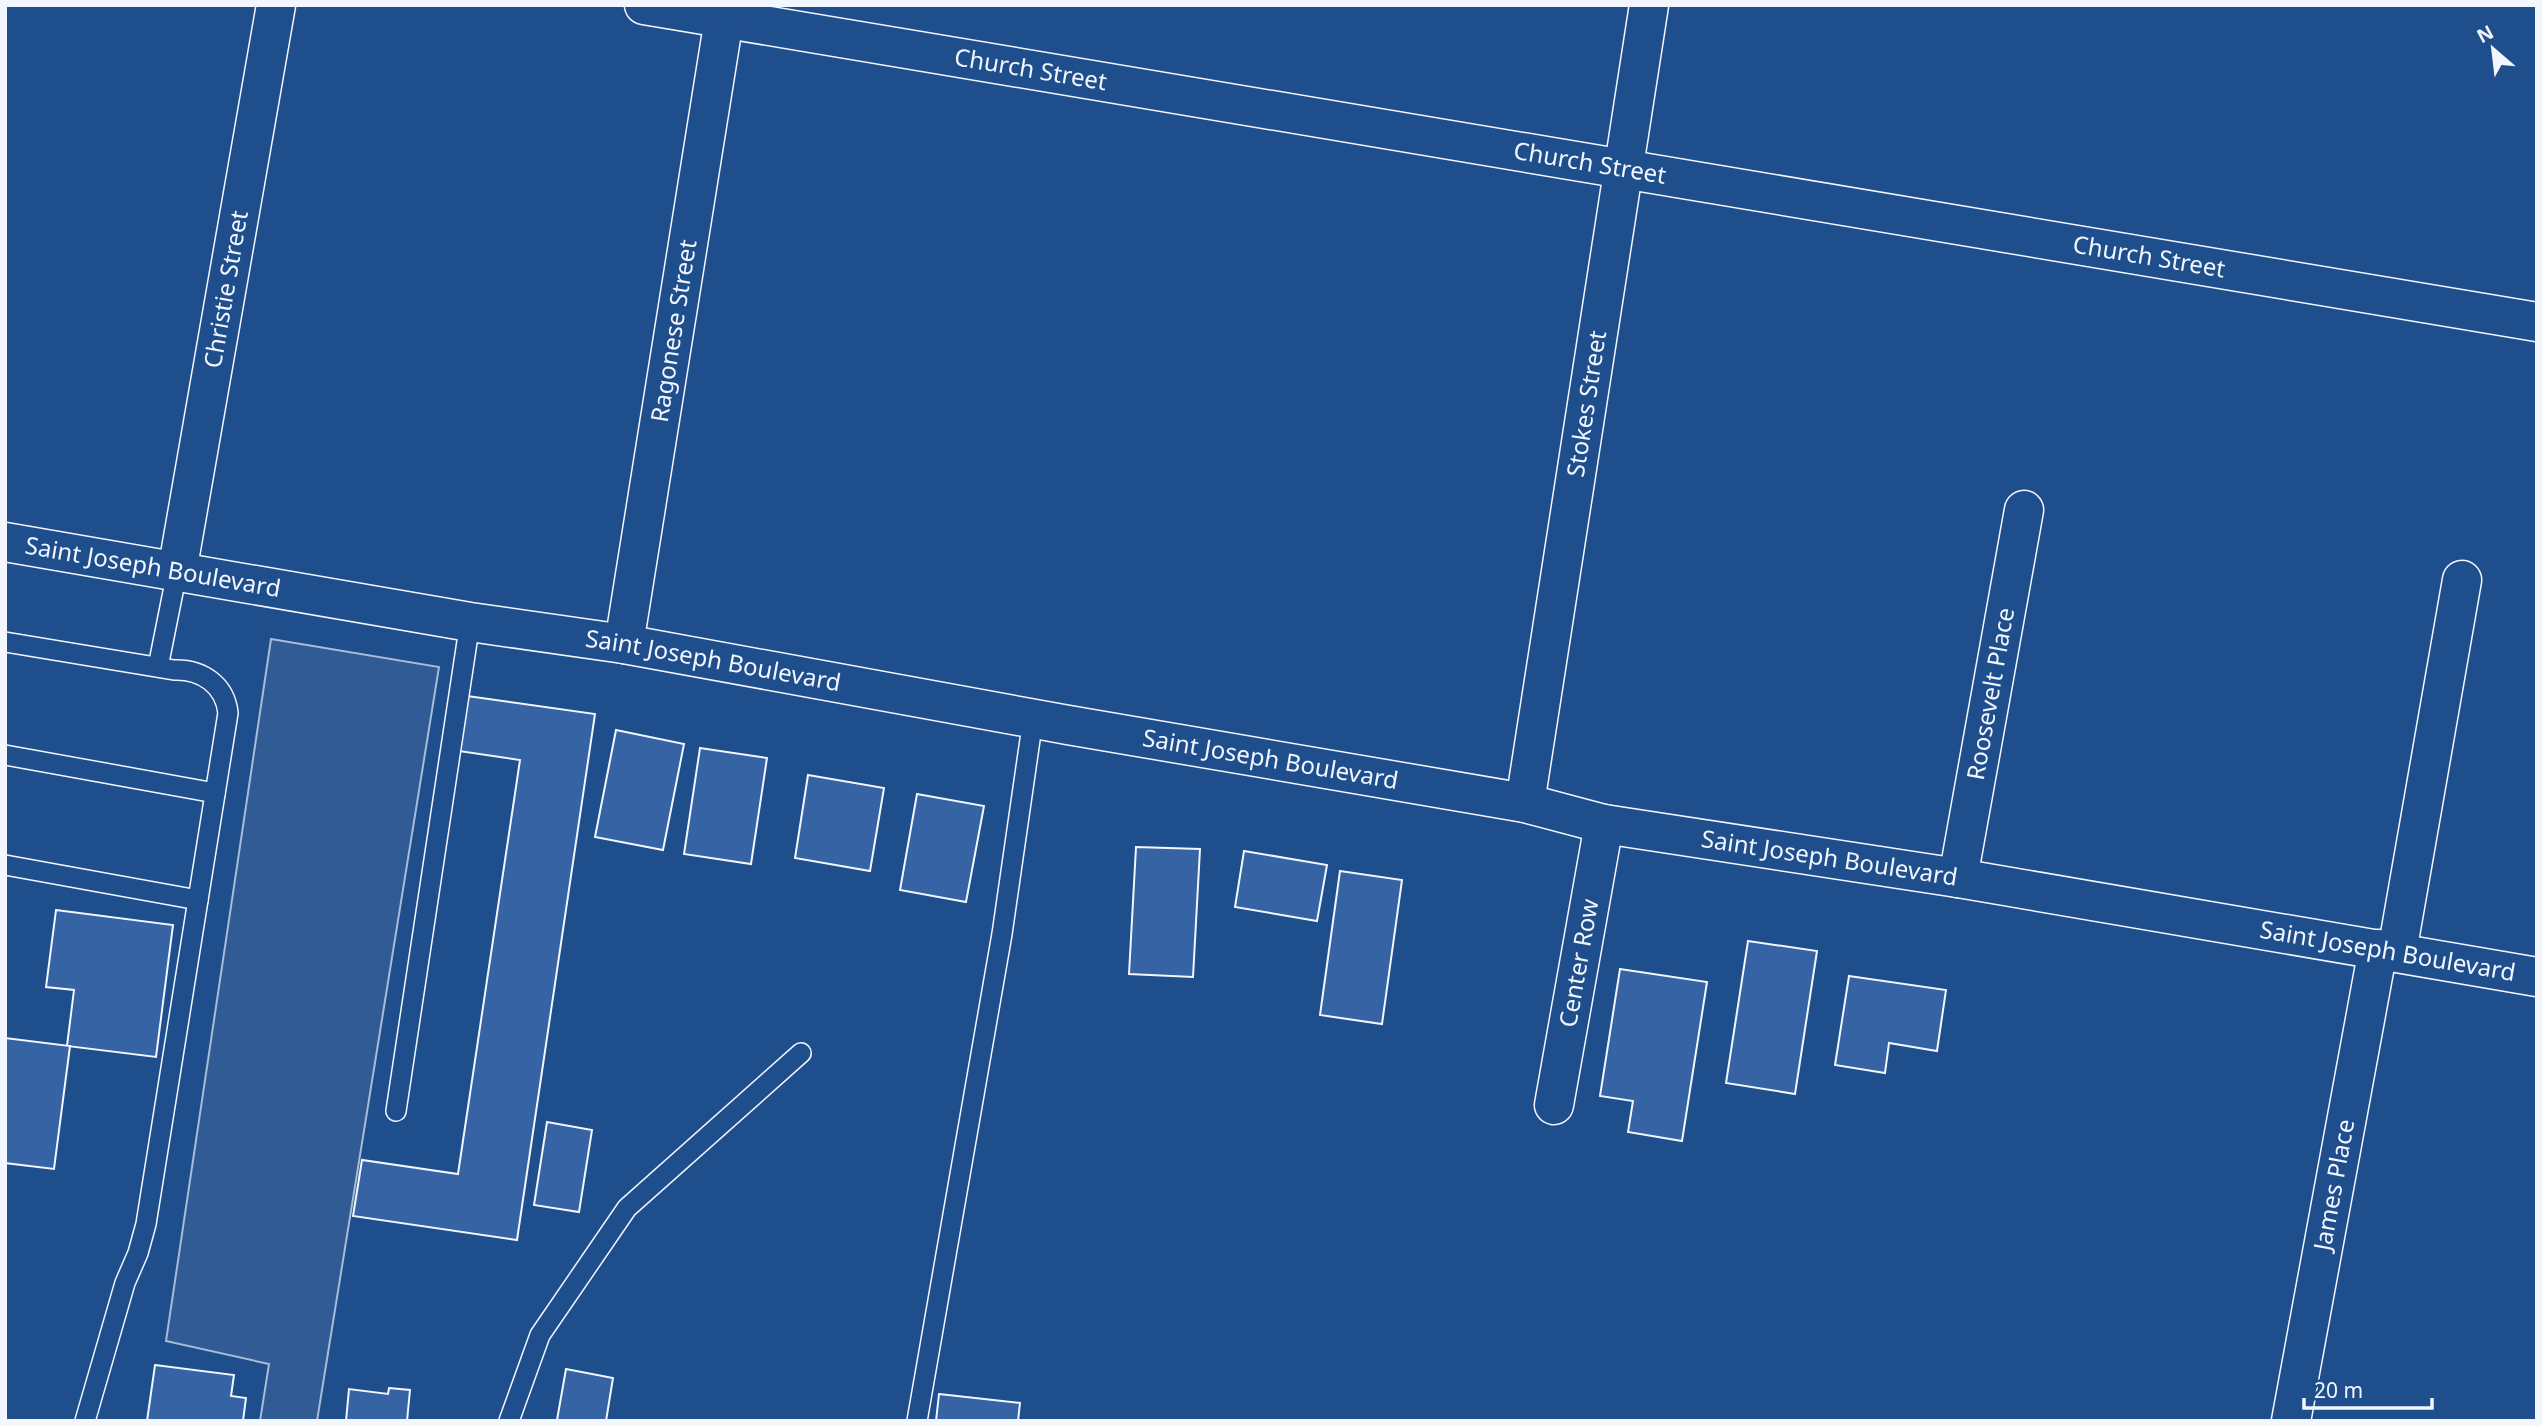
<svg xmlns="http://www.w3.org/2000/svg" width="2542" height="1426" viewBox="0 0 2542 1426" font-family="'Noto Sans',sans-serif">
<rect width="100%" height="100%" fill="#1f4e8c"/>
<!-- built -->
<polygon fill="#305b95" stroke="#a8bbd7" stroke-width="2" points="271,639 439,667 317,1421 260,1421 269,1364 166,1341"/>
<!-- building -->
<g fill="#3563a3" stroke="#f2f6ff" stroke-width="2">
<polygon points="460,695 595,714 517,1240 353,1216 362,1160 458,1174 520,760 452,750"/>
<polygon points="616,730 684,744 663,850 595,837"/>
<polygon points="700,748 767,758 751,864 684,854"/>
<polygon points="808,775 884,788 870,871 795,858"/>
<polygon points="917,794 984,806 966,902 900,890"/>
<polygon points="1136,847 1200,849 1193,977 1129,974"/>
<polygon points="1244,851 1327,865 1317,921 1235,907"/>
<polygon points="1340,871 1402,880 1382,1024 1320,1015"/>
<polygon points="56,910 173,925 156,1057 67,1046 74,990 46,987"/>
<polygon points="1748,941 1817,951 1795,1094 1726,1083"/>
<polygon points="1620,969 1707,982 1682,1141 1628,1132 1633,1101 1600,1096"/>
<polygon points="1849,976 1946,990 1937,1051 1889,1043 1885,1073 1835,1065"/>
<polygon points="5,1038 70,1046 54,1169 5,1163"/>
<polygon points="547,1122 592,1130 579,1212 534,1205"/>
<polygon points="155,1365 234,1375 231,1396 246,1398 243,1421 147,1421"/>
<polygon points="566,1369 613,1378 606,1421 557,1420"/>
<polygon points="389,1388 410,1390 407,1421 346,1421 349,1389 388,1394"/>
<polygon points="939,1394 1020,1403 1018,1421 936,1421"/>
</g>
<g fill="none" stroke-linecap="round" stroke-linejoin="round">
<defs>
<g id="lane">
<path d="M 5,642 L 174,670 C 202,669 225,685 228,713 L 146,1224 L 138,1253 L 125,1283 L 85,1421"/>
<polyline points="158,667 177,572"/>
<polyline points="5,755 215,793"/>
<polyline points="5,865 198,900"/>
<polyline points="396,1111 470,622"/>
<polyline points="509,1421 540,1335 627,1208 801,1053"/>
<polyline points="917,1421 1002,934 1033,719"/>
</g>
<g id="street">
<path id="s1" d="M 644,5 L 2537,322"/>
<path id="s2" d="M 5,542 L 470,622 L 624,644 L 1068,725 L 1525,803 L 1604,824 L 1958,878 L 2537,977"/>
<path id="s3" d="M 177,572 L 276,5"/>
<path id="s4" d="M 624,644 L 724,19"/>
<path id="s5" d="M 1525,803 L 1649,5"/>
<path id="s6" d="M 1958,878 L 2024,510"/>
<polyline points="2397,952 2462,580"/>
<path id="s7" d="M 1554,1105 L 1604,824"/>
<path id="s8" d="M 2291,1421 L 2378,949"/>
</g>
</defs>
<!-- lane casing -->
<use href="#lane" stroke="#f2f6ff" stroke-width="22"/>
<!-- street casing -->
<use href="#street" stroke="#f2f6ff" stroke-width="41"/>
<!-- lane -->
<use href="#lane" stroke="#1f4e8c" stroke-width="19"/>
<!-- street -->
<use href="#street" stroke="#1f4e8c" stroke-width="38"/>
</g>
<g text-anchor="middle" stroke-width="5" stroke-linejoin="round" paint-order="stroke">
<!-- street labels -->
<g font-size="24" fill="#f2f6ff" stroke="#1f4e8c">
<text dy="8" stroke="none"><textPath href="#s1" startOffset="392">Church Street</textPath></text>
<text dy="8" stroke="none"><textPath href="#s1" startOffset="959">Church Street</textPath></text>
<text dy="8" stroke="none"><textPath href="#s1" startOffset="1526">Church Street</textPath></text>
<text dy="8" stroke="none"><textPath href="#s3" startOffset="287">Christie Street</textPath></text>
<text dy="8" stroke="none"><textPath href="#s4" startOffset="317">Ragonese Street</textPath></text>
<text dy="8" stroke="none"><textPath href="#s5" startOffset="404">Stokes Street</textPath></text>
<text dy="8" stroke="none"><textPath href="#s2" startOffset="150">Saint Joseph Boulevard</textPath></text>
<text dy="8" stroke="none"><textPath href="#s2" startOffset="718">Saint Joseph Boulevard</textPath></text>
<text dy="8" stroke="none"><textPath href="#s6" startOffset="187">Roosevelt Place</textPath></text>
<text dy="8" stroke="none"><textPath href="#s2" startOffset="1284">Saint Joseph Boulevard</textPath></text>
<text dy="8" stroke="none"><textPath href="#s2" startOffset="1852">Saint Joseph Boulevard</textPath></text>
<text dy="8" stroke="none"><textPath href="#s2" startOffset="2418">Saint Joseph Boulevard</textPath></text>
<text dy="8" stroke="none"><textPath href="#s7" startOffset="144">Center Row</textPath></text>
<text dy="8" stroke="none"><textPath href="#s8" startOffset="240">James Place</textPath></text>
</g>
</g>
<!-- border -->
<rect width="2542" height="1426" fill="none" stroke="#f2f6ff" stroke-width="14"/>
<!-- north arrow -->
<g transform="translate(2493 49) rotate(332)" stroke="#1f4e8c" stroke-width="5" paint-order="stroke">
<path d="M0-5L12 26L0 18L-12 26Z" fill="#f2f6ff"/>
<text y="-10" font-size="19" font-weight="bold" text-anchor="middle" fill="#f2f6ff">N</text>
</g>
<!-- scale -->
<path d="M2304 1398v10h128v-10" fill="none" stroke="#f2f6ff" stroke-width="3.5"/>
<text x="2314" y="1398" font-size="21" fill="#f2f6ff" stroke="#1f4e8c" stroke-width="5" paint-order="stroke">20 m</text>
</svg>
